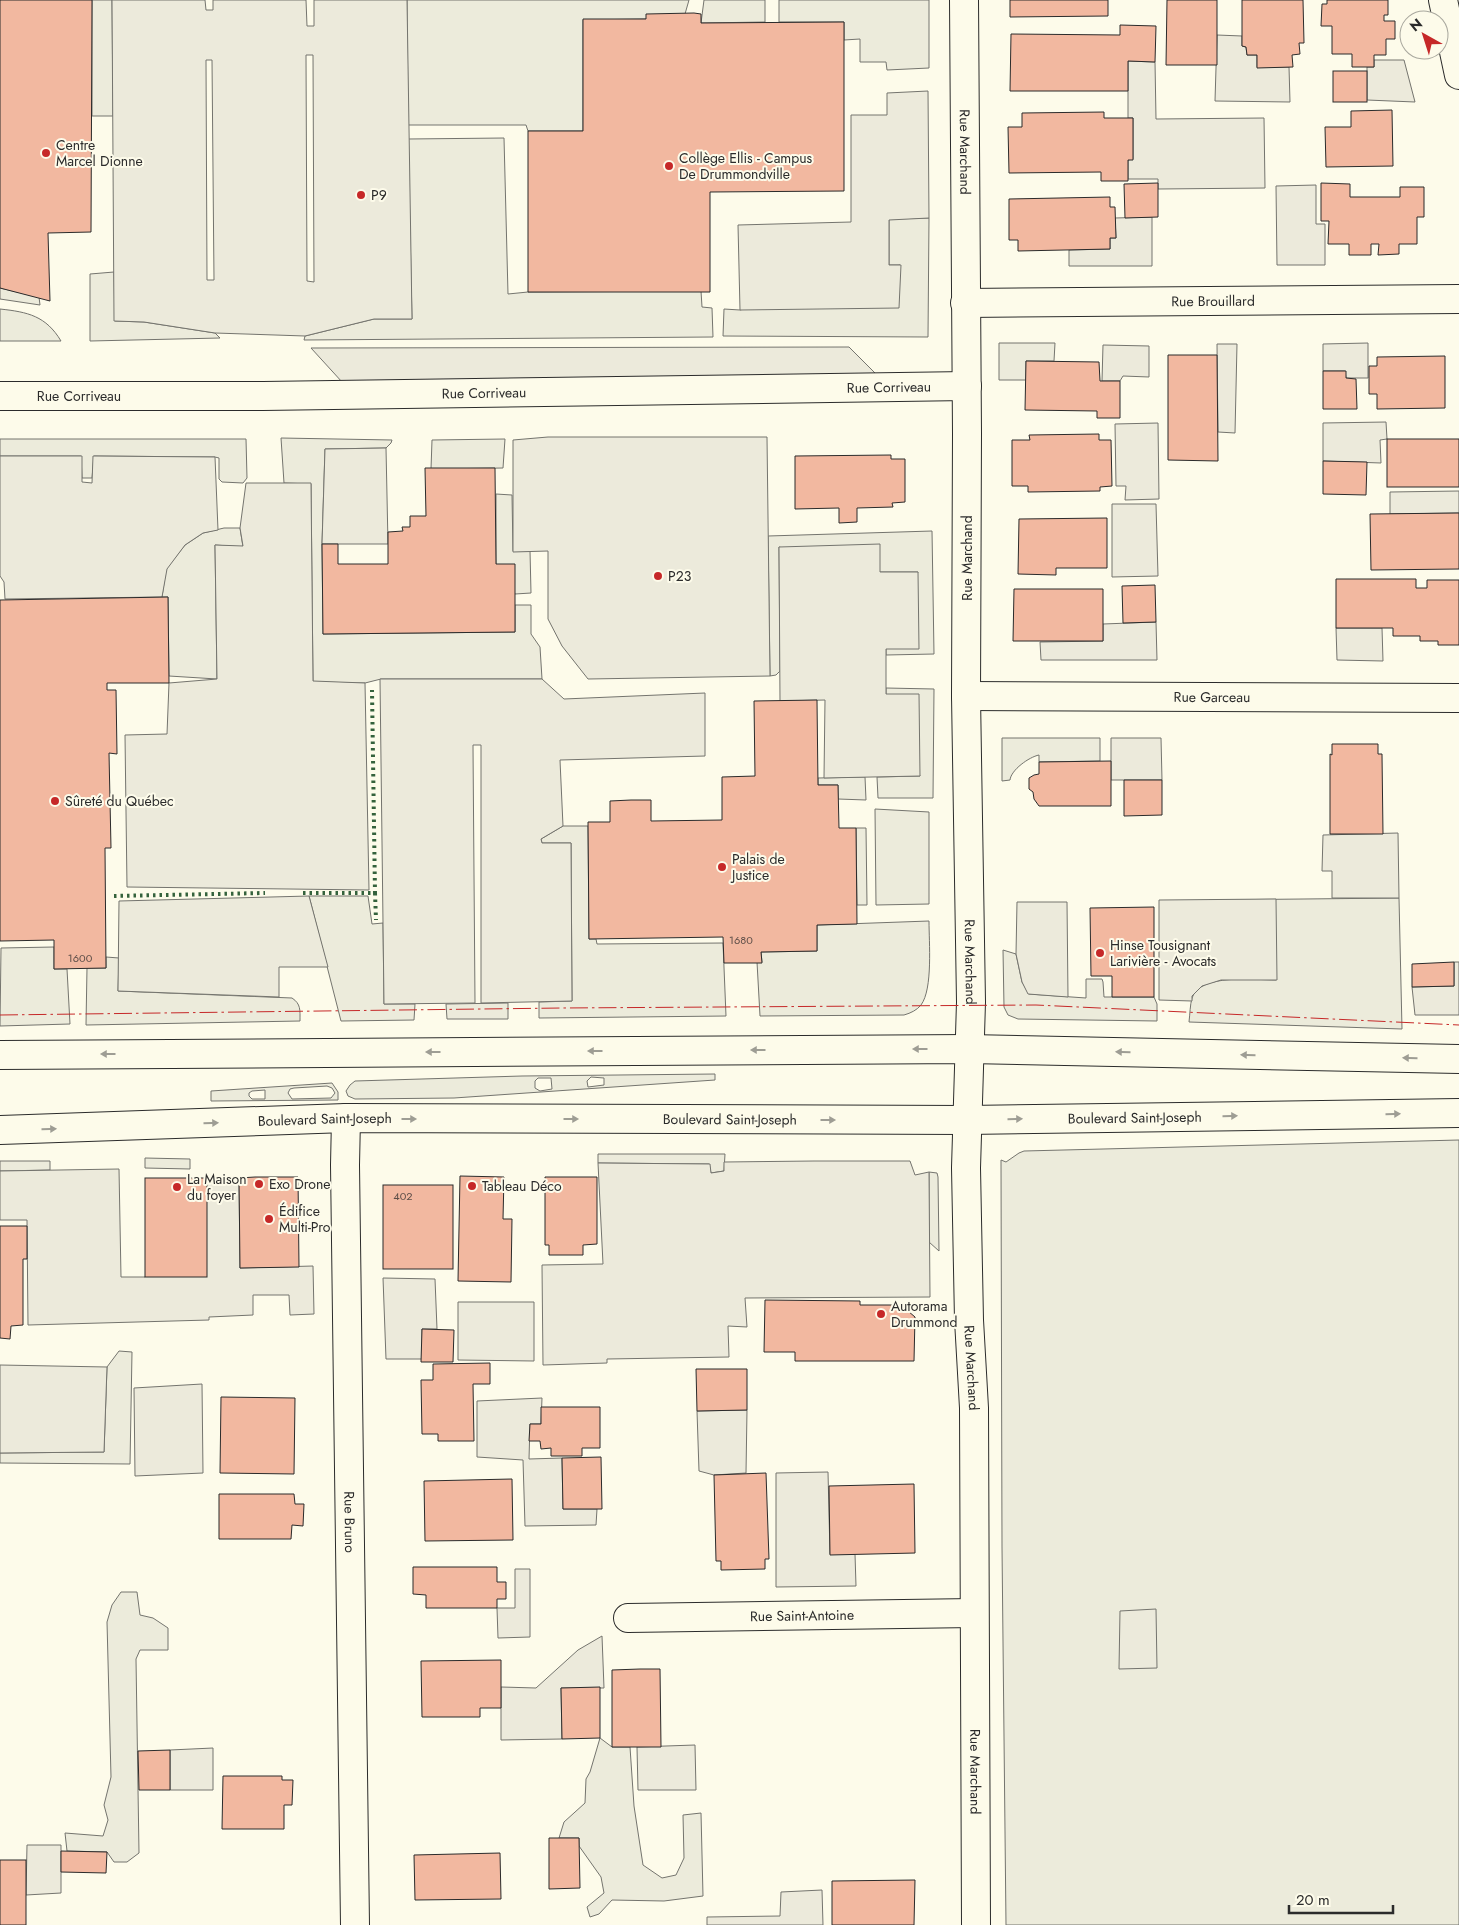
<svg xmlns="http://www.w3.org/2000/svg" width="1459" height="1925" viewBox="0 0 1459 1925" font-family="Jost,sans-serif">
<rect width="100%" height="100%" fill="#fdfbea"/>
<!-- green -->
<g fill="#ecebdb" stroke="#74746e" fill-rule="evenodd">
<polygon points="92,0 112,0 113,116 92,116"/>
<polygon points="407,0 689,0 685,14 646,19 583,20 583,131 528,131 526,125 408,125"/>
<polygon points="704,0 765,0 765,22 701,23"/>
<polygon points="779,0 929,0 929,68 887,70 886,62 860,62 860,39 844,40 844,22 779,22"/>
<polygon points="504,138 508,294 528,292 701,291 702,307 712,308 713,337 304,340 305,336 374,319 412,319 408,139"/>
<polygon points="929,218 928,337 723,336 724,309 740,310 900,265 889,265 889,219"/>
<polygon points="114,272 115,321 144,322 215,333 220,338 90,341 90,274"/>
<polygon points="0,288 39,297 40,305 0,299"/>
<path d="M 0,309 C 28,312 46,316 61,341 L 0,341 Z"/>
<polygon points="999,343 1055,343 1054,361 1026,361 1026,380 999,380"/>
<polygon points="281,438 392,440 391,443 386,448 325,449 322,544 323,634 515,632 515,605 531,605 531,634 540,647 542,679 381,679 365,683 313,682 311,484 284,483"/>
<polygon points="0,439 246,439 247,478 243,483 222,482 219,479 219,458 215,457 94,456 92,478 82,478 81,456 0,456"/>
<polygon points="505,439 503,468 431,469 432,440"/>
<polygon points="496,494 512,495 513,551 530,551 531,593 515,594 496,564"/>
<polygon points="224,528 240,528 243,547 215,545 217,679 169,676 168,597 162,597 166,569 185,545 203,533"/>
<polygon points="932,531 934,654 886,655 886,649 918,572 880,572 779,547 780,671 776,675 770,676 768,536"/>
<polygon points="886,688 934,689 933,798 878,798 877,777 920,776 886,695"/>
<path d="M 1002,738 L 1100,738 L 1100,761 L 1039,762 L 1039,755 C 1029,757 1011,770 1010,780 L 1002,781 Z"/>
<polygon points="865,777 866,800 838,799 838,785 818,785 818,778"/>
<polygon points="875,809 929,812 929,904 876,905"/>
<polygon points="563,826 588,826 589,939 596,939 597,944 723,943 726,1016 539,1018 539,1002 572,1001 571,843 542,843 541,839"/>
<polygon points="856,828 866,828 867,905 857,905"/>
<polygon points="309,896 368,896 372,924 383,923 384,1004 415,1004 414,1020 341,1021"/>
<path d="M 1399,898 L 1402,1029 L 1189,1022 C 1190,1014 1190,1005 1192,998 C 1200,973 1255,980 1276,980 L 1209,900 Z"/>
<path d="M 929,921 C 929,942 933,989 921,1005 C 917,1010 911,1013 904,1015 L 760,1016 L 757,962 L 762,962 L 761,952 L 817,951 L 817,925 Z"/>
<polygon points="54,947 54,969 67,969 70,1024 0,1026 1,948"/>
<polygon points="1003,950 1016,954 1022,982 1029,994 1086,998 1086,979 1102,979 1103,982 1104,997 1154,997 1157,1004 1157,1021 1018,1019 1008,1015 1004,1007"/>
<path d="M 106,957 L 119,958 L 118,991 L 292,998 C 301,1004 300,1010 300,1021 L 86,1025 L 87,968 L 106,968 Z"/>
<polygon points="508,1003 508,1019 447,1019 446,1004"/>
<path d="M 715,1074 L 715,1080 L 454,1098 L 355,1099 L 348,1096 L 346,1091 L 350,1085 L 355,1081 L 522,1076 ZM 591,1077 L 604,1078 L 604,1085 L 588,1087 L 587,1081 ZM 538,1078 L 551,1078 L 552,1089 L 540,1091 L 535,1088 L 535,1081 Z"/>
<path d="M 332,1083 L 338,1092 L 338,1100 L 211,1101 L 211,1091 ZM 327,1086 L 332,1088 L 335,1093 L 331,1098 L 292,1099 L 288,1093 L 290,1089 L 294,1088 ZM 265,1090 L 265,1099 L 252,1099 L 249,1096 L 249,1093 L 252,1091 Z"/>
<polygon points="1459,1140 1459,1925 1006,1925 1002,1547 1001,1160 1006,1162 1019,1153 1024,1151"/>
<polygon points="598,1154 725,1154 724,1171 711,1173 709,1164 598,1163"/>
<polygon points="145,1158 190,1159 190,1169 145,1168"/>
<polygon points="0,1161 50,1161 50,1170 0,1171"/>
<polygon points="929,1172 937,1173 938,1177 939,1251 929,1242"/>
<polygon points="119,1351 132,1352 130,1464 0,1463 0,1453 104,1452 107,1367"/>
<polygon points="121,1592 137,1592 140,1615 153,1618 168,1628 168,1650 140,1650 136,1659 139,1853 127,1862 114,1862 107,1852 67,1851 65,1833 103,1836 108,1820 104,1805 111,1777 107,1622 112,1605"/>
<polygon points="600,1738 612,1747 630,1747 634,1806 643,1865 662,1878 676,1875 684,1858 683,1815 701,1813 703,1896 664,1901 612,1900 599,1914 590,1917 587,1907 604,1893 601,1877 579,1846 579,1838 559,1838 564,1822 585,1803 586,1779 590,1772"/>
</g>
<!-- parking -->
<g fill="#eceadb" stroke="#74746e" fill-rule="evenodd">
<path d="M 112,0 L 205,0 L 206,10 L 213,10 L 213,0 L 306,0 L 307,26 L 314,26 L 314,0 L 407,0 L 412,319 L 374,319 L 305,336 L 215,333 L 144,322 L 114,321 ZM 306,55 L 313,55 L 314,282 L 307,281 ZM 206,60 L 212,60 L 214,280 L 207,280 Z"/>
<polygon points="1217,35 1242,36 1242,46 1246,47 1247,55 1257,55 1257,67 1289,67 1290,102 1215,101"/>
<polygon points="1374,60 1404,60 1415,102 1367,100 1367,67 1374,67"/>
<polygon points="1128,61 1155,62 1156,119 1264,118 1265,188 1158,189 1158,179 1128,179 1128,160 1133,159 1133,118 1128,118"/>
<polygon points="928,91 929,218 889,220 889,265 901,265 899,308 740,310 738,225 851,222 851,115 887,115 887,93"/>
<polygon points="1316,185 1316,224 1325,224 1325,265 1277,265 1276,186"/>
<polygon points="1152,217 1152,266 1069,266 1069,250 1110,249 1110,238 1116,238 1115,218"/>
<polygon points="1368,343 1368,378 1346,378 1345,371 1323,371 1323,344"/>
<polygon points="1217,344 1237,344 1235,433 1218,432"/>
<polygon points="1103,345 1149,346 1149,377 1123,376 1120,381 1102,381"/>
<polygon points="849,347 890,388 353,394 311,348"/>
<polygon points="1386,422 1387,439 1380,440 1381,463 1323,461 1323,423"/>
<polygon points="1158,423 1159,499 1125,500 1126,486 1116,486 1115,424"/>
<polygon points="548,437 767,437 770,676 588,679 562,646 548,619 548,551 513,552 513,440"/>
<polygon points="386,448 388,544 322,544 325,449"/>
<polygon points="0,456 82,456 82,482 92,483 93,456 215,457 218,530 203,533 185,545 167,569 162,597 5,599 4,582 0,576"/>
<polygon points="246,483 311,483 313,681 365,683 369,890 127,887 125,735 167,734 169,683 217,679 215,545 243,546 240,528"/>
<polygon points="1459,491 1459,513 1390,514 1390,492"/>
<polygon points="1112,504 1156,504 1158,576 1112,577"/>
<polygon points="880,544 880,572 918,572 919,649 886,649 886,694 919,694 920,776 824,778 825,700 780,701 779,547"/>
<polygon points="1156,622 1157,660 1041,660 1040,642 1103,641 1103,624"/>
<polygon points="1336,628 1382,628 1383,661 1337,660"/>
<polygon points="380,679 542,679 564,699 705,693 705,756 560,760 563,826 541,839 542,843 571,843 572,1001 481,1003 481,745 473,745 475,1003 384,1004"/>
<polygon points="1111,738 1161,738 1162,780 1111,780"/>
<polygon points="1398,833 1399,898 1332,898 1332,871 1322,871 1323,835"/>
<polygon points="309,896 328,967 279,967 279,997 118,991 119,901"/>
<polygon points="1276,899 1277,980 1221,980 1202,986 1192,996 1192,1001 1159,1000 1159,900"/>
<polygon points="1017,902 1067,902 1068,997 1028,994 1022,982 1016,954"/>
<polygon points="1454,962 1459,962 1459,1015 1415,1015 1412,987 1454,986"/>
<polygon points="814,1161 910,1161 915,1175 929,1172 930,1297 745,1298 747,1327 728,1326 729,1357 607,1359 607,1363 543,1365 542,1265 603,1264 598,1163 710,1164 711,1173 724,1171 724,1162"/>
<polygon points="119,1169 121,1277 145,1277 207,1178 239,1178 240,1268 313,1266 314,1314 290,1315 289,1295 253,1295 253,1315 209,1317 209,1320 28,1325 27,1220 0,1220 0,1171"/>
<polygon points="383,1278 435,1279 437,1329 422,1329 422,1359 386,1359"/>
<polygon points="458,1302 534,1302 534,1361 458,1360"/>
<polygon points="0,1365 107,1367 104,1452 0,1453"/>
<polygon points="202,1384 203,1473 135,1476 134,1388"/>
<polygon points="542,1398 541,1424 530,1424 529,1459 562,1458 563,1509 597,1509 596,1525 525,1526 523,1460 477,1457 477,1401"/>
<polygon points="747,1410 746,1473 714,1475 699,1471 697,1411"/>
<polygon points="828,1472 830,1554 855,1554 856,1586 776,1587 776,1473"/>
<polygon points="515,1569 530,1569 530,1637 498,1638 497,1608 515,1608"/>
<polygon points="1156,1609 1157,1668 1119,1669 1120,1611"/>
<polygon points="602,1636 604,1688 561,1688 562,1739 501,1740 501,1687 536,1688 578,1650"/>
<polygon points="695,1745 696,1790 638,1790 637,1747"/>
<polygon points="213,1748 213,1790 170,1790 170,1750"/>
<polygon points="27,1845 61,1845 61,1893 26,1895"/>
<polygon points="822,1890 823,1925 707,1925 707,1917 780,1916 781,1892"/>
</g>
<!-- building -->
<g fill="#f2b8a0" stroke="#2b2b2b">
<polygon points="0,0 92,0 91,232 48,233 50,301 0,288"/>
<polygon points="1010,0 1108,0 1108,16 1010,17"/>
<polygon points="1167,0 1217,0 1217,65 1166,65"/>
<polygon points="1242,0 1303,0 1304,43 1299,43 1300,54 1292,55 1293,67 1257,68 1257,55 1247,55 1246,47 1242,46"/>
<polygon points="1327,0 1388,0 1388,15 1384,15 1384,21 1395,21 1395,39 1386,39 1386,55 1374,55 1374,67 1352,67 1352,54 1332,54 1332,26 1321,26 1322,4 1327,4"/>
<polygon points="694,13 701,14 701,23 844,22 844,191 710,192 710,292 528,292 528,131 583,131 583,19 646,19 646,14"/>
<polygon points="1120,25 1156,26 1155,62 1128,61 1128,91 1010,91 1011,34 1120,35"/>
<rect x="1333" y="71" width="34" height="31"/>
<polygon points="1392,110 1393,166 1326,167 1325,127 1351,127 1351,111"/>
<polygon points="1104,112 1104,118 1133,118 1133,160 1128,160 1128,181 1101,181 1101,172 1009,173 1008,127 1022,127 1022,113"/>
<polygon points="1158,183 1158,217 1125,218 1124,184"/>
<polygon points="1321,183 1350,184 1350,197 1400,197 1400,187 1424,187 1424,217 1417,217 1417,244 1399,244 1399,254 1378,255 1379,244 1371,244 1371,255 1349,255 1349,244 1328,244 1329,221 1321,221"/>
<polygon points="1110,197 1110,207 1115,207 1116,238 1110,238 1110,249 1018,251 1018,240 1009,240 1009,199"/>
<polygon points="1168,355 1217,355 1218,461 1168,460"/>
<polygon points="1445,356 1445,408 1377,409 1377,394 1369,394 1369,366 1377,366 1377,357"/>
<polygon points="1026,361 1099,362 1100,381 1120,381 1120,418 1097,418 1097,411 1025,410"/>
<polygon points="1323,371 1346,371 1346,378 1356,379 1357,409 1323,409"/>
<polygon points="1099,434 1099,440 1111,440 1112,486 1100,487 1100,491 1028,492 1028,486 1012,486 1012,440 1030,440 1029,435"/>
<rect x="1387" y="439" width="72" height="48"/>
<polygon points="891,455 891,459 905,459 905,502 892,503 893,507 857,508 857,522 839,523 839,508 795,509 795,456"/>
<polygon points="1323,461 1367,462 1366,495 1323,494"/>
<polygon points="425,468 495,468 496,564 515,564 515,632 323,634 322,544 338,544 338,564 388,564 388,532 403,531 402,527 410,527 410,516 426,516"/>
<polygon points="1459,513 1459,569 1371,570 1370,514"/>
<polygon points="1107,518 1107,568 1056,568 1056,575 1018,574 1019,519"/>
<polygon points="1336,579 1416,579 1416,588 1427,588 1427,580 1459,580 1459,645 1438,645 1438,641 1420,641 1420,636 1393,636 1393,628 1336,628"/>
<polygon points="1155,585 1156,622 1123,623 1122,586"/>
<polygon points="1014,589 1103,589 1103,641 1013,641"/>
<polygon points="168,597 169,683 107,683 107,690 116,690 117,754 109,753 111,848 105,848 106,968 54,969 54,940 0,941 0,600"/>
<polygon points="817,700 818,785 838,785 839,828 856,828 857,924 817,925 817,951 761,952 762,963 724,963 723,937 589,939 588,822 610,822 610,801 631,800 651,800 651,821 722,820 722,777 755,776 754,701"/>
<polygon points="1332,744 1378,744 1378,754 1382,754 1383,834 1330,834 1330,754 1332,755"/>
<polygon points="1111,761 1111,806 1039,806 1034,799 1033,792 1029,789 1029,778 1034,775 1039,774 1039,762"/>
<polygon points="1124,780 1162,780 1162,815 1124,816"/>
<polygon points="1154,907 1154,997 1112,997 1112,976 1091,976 1090,908"/>
<polygon points="1454,962 1454,986 1412,987 1412,964"/>
<polygon points="460,1176 504,1177 503,1219 512,1219 511,1282 458,1281"/>
<polygon points="255,1177 298,1177 299,1267 240,1268 239,1178"/>
<polygon points="545,1177 597,1177 597,1244 583,1245 583,1255 549,1255 549,1245 545,1245"/>
<rect x="145" y="1178" width="62" height="99"/>
<rect x="383" y="1185" width="70" height="84"/>
<polygon points="0,1226 27,1226 27,1259 23,1259 23,1325 11,1326 10,1339 0,1338"/>
<polygon points="765,1300 860,1301 860,1305 901,1305 915,1317 914,1361 795,1361 795,1352 764,1352"/>
<polygon points="422,1329 454,1330 453,1362 421,1362"/>
<polygon points="490,1363 490,1384 473,1384 474,1441 438,1441 438,1434 422,1434 421,1380 433,1380 433,1364"/>
<polygon points="696,1369 747,1369 747,1410 697,1411"/>
<polygon points="221,1397 295,1398 294,1474 220,1473"/>
<polygon points="541,1407 600,1407 600,1448 582,1448 582,1456 551,1456 551,1448 541,1449 540,1441 529,1441 530,1424 541,1424"/>
<polygon points="601,1457 602,1509 563,1509 562,1458"/>
<polygon points="766,1473 769,1559 765,1559 765,1569 721,1570 721,1561 716,1561 714,1475"/>
<polygon points="512,1479 513,1540 425,1541 424,1481"/>
<polygon points="914,1484 915,1553 830,1555 829,1486"/>
<polygon points="219,1494 294,1494 295,1504 304,1504 303,1526 292,1525 291,1539 219,1539"/>
<polygon points="413,1567 497,1567 497,1582 506,1582 506,1599 497,1599 497,1608 426,1608 426,1595 413,1594"/>
<polygon points="501,1660 501,1708 480,1708 480,1717 422,1717 421,1661"/>
<polygon points="640,1669 660,1669 661,1747 612,1747 612,1670"/>
<polygon points="600,1687 600,1738 562,1739 561,1688"/>
<polygon points="170,1750 170,1790 139,1790 138,1751"/>
<polygon points="223,1776 282,1776 282,1780 293,1780 292,1805 284,1805 284,1829 222,1829"/>
<polygon points="549,1838 579,1838 580,1888 549,1889"/>
<polygon points="61,1851 107,1852 106,1873 61,1872"/>
<polygon points="500,1853 501,1899 415,1900 414,1855"/>
<rect x="0" y="1860" width="26" height="65"/>
<polygon points="915,1880 914,1925 832,1925 832,1881"/>
</g>
<g fill="none" stroke-linecap="round" stroke-linejoin="round">
<defs>
<g id="minor">
<polyline points="1443,0 1459,75"/>
<path id="s1" d="M 965,303 L 1459,299"/>
<path id="s2" d="M 0,396 L 263,396 L 967,386"/>
<path id="s3" d="M 966,696 L 1459,698"/>
<path id="s4" d="M 346,1118 L 345,1165 L 355,1925"/>
<path id="s5" d="M 628,1618 L 974,1613"/>
</g>
<g id="tertiary">
<path id="s6" d="M 964,0 L 967,433 L 966,696 L 971,1002 L 966,1168 L 969,1320 L 974,1408 L 976,1925"/>
</g>
<g id="primary">
<polyline points="0,1055 969,1049 1459,1059"/>
<path id="s7" d="M 0,1130 L 346,1118 L 967,1120 L 1459,1113"/>
</g>
</defs>
<!-- minor casing -->
<use href="#minor" stroke="#2b2b2b" stroke-width="30"/>
<!-- tertiary casing -->
<use href="#tertiary" stroke="#2b2b2b" stroke-width="30"/>
<!-- primary casing -->
<use href="#primary" stroke="#2b2b2b" stroke-width="30"/>
<!-- minor -->
<use href="#minor" stroke="#fdfbea" stroke-width="28"/>
<!-- tertiary -->
<use href="#tertiary" stroke="#fdfbea" stroke-width="28"/>
<!-- primary -->
<use href="#primary" stroke="#fdfbea" stroke-width="28"/>
<!-- hedge -->
<g stroke="#34623c" stroke-width="4" stroke-dasharray="2.5 4" stroke-linecap="butt">
<polyline points="303,893 375,893 372,690"/>
<polyline points="375,893 376,920"/>
<polyline points="114,896 265,893"/>
</g>
<!-- power -->
<polyline stroke="#c62828" stroke-width="1" stroke-dasharray="18 4 2.5 4" stroke-linecap="butt" points="0,1015 562,1008 1036,1005 1459,1025"/>
</g>
<!-- one-way arrows -->
<defs><path id="oneway-solid" d="M-6-.8H1V-3.2L6.5 0L1 3.2V.8H-6Z" transform="scale(1.25)"/></defs>
<g fill="#9e9d94">
<use href="#oneway-solid" transform="translate(920 1049) rotate(180)"/>
<use href="#oneway-solid" transform="translate(758 1050) rotate(180)"/>
<use href="#oneway-solid" transform="translate(595 1051) rotate(180)"/>
<use href="#oneway-solid" transform="translate(433 1052) rotate(180)"/>
<use href="#oneway-solid" transform="translate(1123 1052) rotate(-179)"/>
<use href="#oneway-solid" transform="translate(108 1054) rotate(180)"/>
<use href="#oneway-solid" transform="translate(1248 1055) rotate(-179)"/>
<use href="#oneway-solid" transform="translate(1410 1058) rotate(-179)"/>
<use href="#oneway-solid" transform="translate(1393 1114) rotate(-1)"/>
<use href="#oneway-solid" transform="translate(1230 1116) rotate(-1)"/>
<use href="#oneway-solid" transform="translate(409 1119)"/>
<use href="#oneway-solid" transform="translate(571 1119)"/>
<use href="#oneway-solid" transform="translate(1015 1119) rotate(-1)"/>
<use href="#oneway-solid" transform="translate(828 1120)"/>
<use href="#oneway-solid" transform="translate(211 1123) rotate(-2)"/>
<use href="#oneway-solid" transform="translate(49 1129) rotate(-2)"/>
</g>
<!-- markers -->
<g fill="#c62828" stroke="#fdfbea" stroke-width="2">
<circle cx="46" cy="153" r="5"/>
<circle cx="669" cy="166" r="5"/>
<circle cx="361" cy="195" r="5"/>
<circle cx="658" cy="576" r="5"/>
<circle cx="55" cy="801" r="5"/>
<circle cx="722" cy="867" r="5"/>
<circle cx="1100" cy="953" r="5"/>
<circle cx="259" cy="1184" r="5"/>
<circle cx="472" cy="1186" r="5"/>
<circle cx="177" cy="1187" r="5"/>
<circle cx="269" cy="1219" r="5"/>
<circle cx="881" cy="1314" r="5"/>
</g>
<g text-anchor="middle" stroke-width="4" stroke-linejoin="round" paint-order="stroke">
<!-- number labels -->
<g font-size="11" fill="#5d4e48">
<text x="741" y="944">1680</text>
<text x="80" y="962">1600</text>
<text x="403" y="1200">402</text>
</g>
<!-- poi labels -->
<g font-size="14" fill="#2b2b2b" stroke="#fdfbea" text-anchor="start">
<text x="56" y="150">Centre<tspan x="56" dy="16">Marcel Dionne</tspan></text>
<text x="679" y="163">Collège Ellis - Campus<tspan x="679" dy="16">De Drummondville</tspan></text>
<text x="371" y="200">P9</text>
<text x="668" y="581">P23</text>
<text x="65" y="806">Sûreté du Québec</text>
<text x="732" y="864">Palais de<tspan x="732" dy="16">Justice</tspan></text>
<text x="1110" y="950">Hinse Tousignant<tspan x="1110" dy="16">Larivière - Avocats</tspan></text>
<text x="187" y="1184">La Maison<tspan x="187" dy="16">du foyer</tspan></text>
<text x="269" y="1189">Exo Drone</text>
<text x="482" y="1191">Tableau Déco</text>
<text x="279" y="1216">Édifice<tspan x="279" dy="16">Multi-Pro</tspan></text>
<text x="891" y="1311">Autorama<tspan x="891" dy="16">Drummond</tspan></text>
</g>
<!-- street labels -->
<g font-size="14" fill="#2b2b2b" stroke="#fdfbea">
<text dy="5" stroke="none"><textPath href="#s6" startOffset="152">Rue Marchand</textPath></text>
<text dy="5" stroke="none"><textPath href="#s1" startOffset="248">Rue Brouillard</textPath></text>
<text dy="5" stroke="none"><textPath href="#s2" startOffset="889">Rue Corriveau</textPath></text>
<text dy="5" stroke="none"><textPath href="#s2" startOffset="484">Rue Corriveau</textPath></text>
<text dy="5" stroke="none"><textPath href="#s2" startOffset="79">Rue Corriveau</textPath></text>
<text transform="translate(967 558) rotate(-90)" y="5">Rue Marchand</text>
<text dy="5" stroke="none"><textPath href="#s3" startOffset="246">Rue Garceau</textPath></text>
<text dy="5" stroke="none"><textPath href="#s6" startOffset="962">Rue Marchand</textPath></text>
<text dy="5" stroke="none"><textPath href="#s7" startOffset="1135">Boulevard Saint-Joseph</textPath></text>
<text dy="5" stroke="none"><textPath href="#s7" startOffset="730">Boulevard Saint-Joseph</textPath></text>
<text dy="5" stroke="none"><textPath href="#s7" startOffset="325">Boulevard Saint-Joseph</textPath></text>
<text dy="5" stroke="none"><textPath href="#s6" startOffset="1368">Rue Marchand</textPath></text>
<text dy="5" stroke="none"><textPath href="#s4" startOffset="404">Rue Bruno</textPath></text>
<text dy="5" stroke="none"><textPath href="#s5" startOffset="174">Rue Saint-Antoine</textPath></text>
<text dy="5" stroke="none"><textPath href="#s6" startOffset="1772">Rue Marchand</textPath></text>
</g>
</g>
<!-- north arrow -->
<g transform="translate(1424 35) rotate(321)"><circle r="24" fill="#fdfbea" stroke="#a9a89e"/>
<path d="M0-4L9 19L0 12L-9 19Z" fill="#c62828"/>
<text y="-8" font-size="14" font-weight="bold" text-anchor="middle" fill="#2b2b2b">N</text>
</g>
<!-- scale -->
<path d="M1289 1905v8h104v-8" fill="none" stroke="#2b2b2b" stroke-width="2.5"/>
<text x="1296" y="1905" font-size="15" fill="#2b2b2b" stroke="#fdfbea" stroke-width="4" paint-order="stroke">20 m</text>
</svg>
